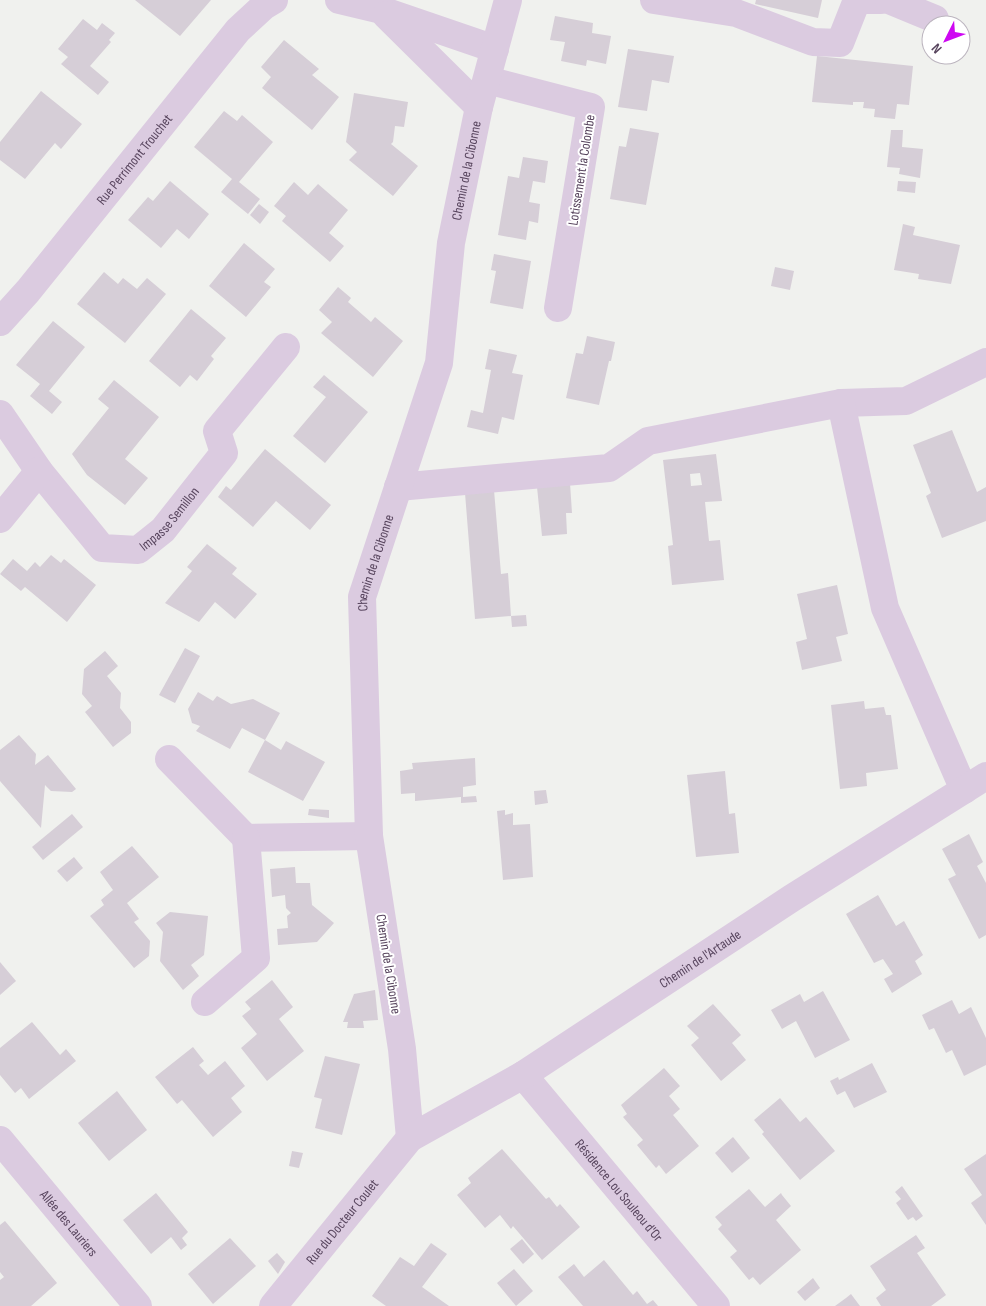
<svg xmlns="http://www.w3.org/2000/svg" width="986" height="1306" viewBox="0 0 986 1306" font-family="'Sofia Sans Condensed',sans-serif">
<rect width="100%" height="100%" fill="#f0f1ee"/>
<!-- building -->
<g fill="#d6ced7" fill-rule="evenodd">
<polygon points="135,0 211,0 180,36"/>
<polygon points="756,0 822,0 818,18 755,4"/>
<polygon points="555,16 593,23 592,33 611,36 606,64 587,60 586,66 561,61 565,42 550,40"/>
<polygon points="83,19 97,30 102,23 115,33 109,40 111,42 90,66 109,82 98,95 61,64 68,57 58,49"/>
<polygon points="284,40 319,69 312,75 339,97 312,130 262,88 271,77 261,67"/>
<polygon points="628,49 674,56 669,83 652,80 647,111 618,107"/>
<polygon points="817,56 913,66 909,105 897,104 895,119 874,117 875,109 863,108 864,102 853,102 853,105 812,102"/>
<polygon points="41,91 82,124 61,149 55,143 25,179 0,160 0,142"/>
<polygon points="354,93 408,102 404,127 395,126 393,142 391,144 418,166 393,196 349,160 357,152 346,142"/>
<polygon points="224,111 237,121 242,115 273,142 239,182 260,199 248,214 221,192 232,179 194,147"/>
<polygon points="630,128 659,133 646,205 610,199 619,146 626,147"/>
<polygon points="891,130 903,130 902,147 923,149 920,178 899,174 900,168 887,167"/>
<polygon points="523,157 548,161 545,183 533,181 529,202 540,204 538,223 529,221 526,240 498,235 508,176 519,178"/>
<polygon points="170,181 209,214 189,239 177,229 161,248 128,220 148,197 153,201"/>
<polygon points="898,181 916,182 915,193 897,191"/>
<polygon points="294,182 308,195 318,184 348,210 329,233 344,246 330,262 282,221 286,216 274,206"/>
<polygon points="259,204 269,212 260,224 250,215"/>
<polygon points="903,224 915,227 913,235 960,245 951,284 918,279 919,274 894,270"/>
<polygon points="244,243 275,269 264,282 271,287 246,317 209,286"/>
<polygon points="494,254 531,261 523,309 490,303 496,271 491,270"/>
<polygon points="775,267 794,271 790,290 771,286"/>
<polygon points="104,272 118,284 123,278 137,289 147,278 166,294 125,343 77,304"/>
<polygon points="338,287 351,298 348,302 371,322 375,317 403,341 373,377 321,333 332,322 319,310"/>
<polygon points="191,309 226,338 211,356 214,359 197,381 190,375 180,387 149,361"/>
<polygon points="53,321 85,347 49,391 62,402 52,414 30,396 40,384 16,365"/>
<polygon points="587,336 615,342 611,361 609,361 599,405 566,398 576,353 583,354"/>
<polygon points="489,349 517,355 512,373 523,375 514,420 502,417 498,434 467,427 471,410 483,413 491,370 485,369"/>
<polygon points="324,375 368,412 325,463 293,436 326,397 313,387"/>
<polygon points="114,380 159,417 125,459 148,478 125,505 87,475 72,454 109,408 98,399"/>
<polygon points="952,430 977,492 986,487 986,521 942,538 926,496 931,493 913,445"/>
<polygon points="265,449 331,505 310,530 276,501 253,527 218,497 226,486 231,490"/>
<path d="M 716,454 L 722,501 L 705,502 L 709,541 L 720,540 L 724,580 L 672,585 L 668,546 L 673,545 L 663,460 ZM 700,473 L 702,485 L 691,486 L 690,474 Z"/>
<polygon points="570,483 572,513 566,513 567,534 542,536 537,487"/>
<polygon points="494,490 501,574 508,573 511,616 475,619 465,493"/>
<polygon points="207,544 237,568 232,574 257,594 235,619 215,602 199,622 165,603 192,571 187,567"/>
<polygon points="51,555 61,563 64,559 96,585 67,622 25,587 21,591 0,574 13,559 27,571 35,562 40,567"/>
<polygon points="837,585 848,634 836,637 842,661 802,670 796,642 807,639 797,594"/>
<polygon points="526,615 527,626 512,627 511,616"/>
<polygon points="185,648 200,656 175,703 159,695"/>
<polygon points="105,651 118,666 107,676 121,693 120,708 131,722 131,733 113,747 85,712 92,706 82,694 84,669"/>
<polygon points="198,692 213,701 217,696 231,704 253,699 280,713 265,740 242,728 230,749 196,731 200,726 192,723 188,709"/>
<polygon points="864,701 865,709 884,707 886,715 891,715 898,769 866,773 867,786 840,789 831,705"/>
<polygon points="19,735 36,754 35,765 48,755 76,789 72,792 51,791 45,785 41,828 0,781 0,750"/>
<polygon points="265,740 281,750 286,741 325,762 303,801 248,772"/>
<polygon points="475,758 476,785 463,787 463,797 476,796 477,802 461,803 461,797 415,801 415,793 401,794 400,771 413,769 412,763"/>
<polygon points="725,771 729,814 735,813 739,853 696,857 687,775"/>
<polygon points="546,790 548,803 535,805 534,791"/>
<polygon points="309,809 329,810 329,818 308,815"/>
<polygon points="505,810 505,815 513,813 513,825 530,824 533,877 503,880 497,811"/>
<polygon points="72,814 83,827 43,860 32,847"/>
<polygon points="969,834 983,862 977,866 986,883 986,935 979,939 948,879 956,875 942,849"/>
<polygon points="132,846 159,877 127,903 139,919 134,922 150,941 149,956 134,968 90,916 104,905 101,900 113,890 100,872"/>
<polygon points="74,857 83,868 67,882 57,871"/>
<polygon points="295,867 296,883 310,883 312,905 334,923 317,942 278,945 277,929 288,928 287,916 291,913 286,908 285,895 272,897 270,869"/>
<polygon points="878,895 896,926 904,921 923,955 915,961 922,974 892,993 884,979 893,974 883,959 874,963 846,914"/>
<polygon points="170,912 208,916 204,955 191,965 199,976 183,990 160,961 163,932 156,923"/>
<polygon points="0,962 16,981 0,995"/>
<polygon points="272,980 293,1007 279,1019 304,1051 267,1081 241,1048 257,1034 242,1016 251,1009 245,1002"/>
<polygon points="375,990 378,1020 363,1021 364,1028 347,1028 348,1022 343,1022 354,994"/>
<polygon points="823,991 850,1040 815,1058 796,1021 782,1029 771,1010 800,994 804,1002"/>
<polygon points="952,1000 959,1014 971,1007 986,1038 986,1065 964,1076 952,1050 946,1053 934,1028 929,1030 922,1015"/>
<polygon points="713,1004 741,1035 732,1043 746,1060 721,1081 691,1045 699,1038 687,1026"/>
<polygon points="32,1022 60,1055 66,1049 76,1061 29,1099 21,1088 15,1093 0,1075 0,1048"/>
<polygon points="193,1047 204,1061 199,1065 208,1075 225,1061 245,1086 231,1098 242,1112 213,1137 182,1100 177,1104 155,1077"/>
<polygon points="325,1056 360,1064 342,1135 315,1128 322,1099 314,1097"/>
<polygon points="872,1063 887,1092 854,1108 845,1091 837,1095 830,1081 838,1077 839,1080"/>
<polygon points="664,1068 680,1086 669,1096 680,1109 673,1115 699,1146 666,1174 659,1165 656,1168 637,1145 643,1140 623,1117 627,1114 621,1105"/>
<polygon points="117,1091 147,1130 109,1161 78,1123"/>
<polygon points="780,1098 800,1122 806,1117 835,1151 800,1180 762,1134 764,1132 754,1120"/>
<polygon points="733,1137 750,1158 732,1173 715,1153"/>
<polygon points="502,1149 546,1199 549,1197 557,1207 560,1204 580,1227 542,1260 513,1226 511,1229 500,1215 485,1228 457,1195 471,1183 468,1178"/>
<polygon points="292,1151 303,1153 299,1168 289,1166"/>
<polygon points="986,1154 986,1225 971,1203 982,1195 964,1169"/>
<polygon points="902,1186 923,1216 916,1221 913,1217 908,1220 896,1203 901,1199 895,1192"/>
<polygon points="749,1189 765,1207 781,1193 782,1195 791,1206 776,1220 801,1250 760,1285 753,1277 749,1280 730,1257 737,1251 718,1229 722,1225 715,1217"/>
<polygon points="156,1193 188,1232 182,1238 187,1245 181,1250 171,1237 151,1254 123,1220"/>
<polygon points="5,1221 57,1283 31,1306 0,1306 0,1280 4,1277 0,1272 0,1225"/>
<polygon points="916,1235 925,1248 917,1253 946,1295 931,1306 881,1306 876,1298 886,1290 870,1266"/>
<polygon points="230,1238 256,1266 213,1304 188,1274"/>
<polygon points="522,1239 534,1254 523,1264 510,1249"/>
<polygon points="431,1243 447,1254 422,1287 449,1306 386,1306 372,1296 400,1257 414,1266"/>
<polygon points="277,1253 285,1262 278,1274 268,1261"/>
<polygon points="604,1260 633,1295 637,1291 647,1304 653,1300 658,1306 583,1306 558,1277 574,1264 584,1277"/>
<polygon points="514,1269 533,1291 516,1306 497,1283"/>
<polygon points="813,1278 820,1288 805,1301 797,1292"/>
<polygon points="851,1294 860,1306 835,1306 846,1298"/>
</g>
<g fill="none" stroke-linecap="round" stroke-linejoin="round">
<!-- street -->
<g stroke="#dbcbe0" stroke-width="28">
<polyline points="339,0 381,10 495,49"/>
<polyline points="654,0 736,13 813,42 840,43 857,0 881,0"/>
<polyline points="889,0 935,19"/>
<polyline points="386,15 479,107"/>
<polyline points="487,80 591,107 558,308"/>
<path id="s1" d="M 0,322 L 28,291 L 238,30 L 264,6 L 274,0"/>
<polyline points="841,403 906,401 986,362"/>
<path id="s2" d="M 0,414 L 39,471 L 102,548 L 138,550 L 163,530 L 224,453 L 217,431 L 286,347"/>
<polyline points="398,487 609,468 648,441 841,403 885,608 964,790"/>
<polyline points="0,519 39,471"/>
<polyline points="169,759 246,838 369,836"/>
<polyline points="205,1002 256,958 246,838"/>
<path id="s3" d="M 523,1075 L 716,1306"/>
<path id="s4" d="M 410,1138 L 402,1049 L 369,836 L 362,597 L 439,363 L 451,243 L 479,107 L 508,0"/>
<path id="s5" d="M 0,1140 L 138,1306"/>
<path id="s6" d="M 273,1306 L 410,1138 L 523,1075 L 792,898 L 986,776"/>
</g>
</g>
<g text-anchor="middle" stroke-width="4" stroke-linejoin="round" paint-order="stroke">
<!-- street labels -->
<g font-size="14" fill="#58455e" stroke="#fff">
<text dy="5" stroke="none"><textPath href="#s1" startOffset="211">Rue Perrimont Trouchet</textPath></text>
<text dy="5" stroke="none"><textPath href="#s4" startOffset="985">Chemin de la Cibonne</textPath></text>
<text transform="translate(581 170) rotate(-81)" y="5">Lotissement la Colombe</text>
<text dy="5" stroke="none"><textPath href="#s2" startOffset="249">Impasse Semillon</textPath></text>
<text dy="5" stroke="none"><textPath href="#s4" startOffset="580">Chemin de la Cibonne</textPath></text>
<text dy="5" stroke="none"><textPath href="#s6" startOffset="558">Chemin de l'Artaude</textPath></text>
<text transform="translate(389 964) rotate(81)" y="5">Chemin de la Cibonne</text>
<text dy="5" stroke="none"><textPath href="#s3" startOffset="150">Résidence Lou Souleou d'Or</textPath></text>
<text dy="5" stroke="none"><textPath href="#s6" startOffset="109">Rue du Docteur Coulet</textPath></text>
<text dy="5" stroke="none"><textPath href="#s5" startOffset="108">Allée des Lauriers</textPath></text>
</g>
</g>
<!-- north arrow -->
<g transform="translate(946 40) rotate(228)"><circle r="24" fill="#ffffff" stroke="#bcb5bf"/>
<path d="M0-4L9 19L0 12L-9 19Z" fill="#ce07f2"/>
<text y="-8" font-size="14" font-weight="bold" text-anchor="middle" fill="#58455e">N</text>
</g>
</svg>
